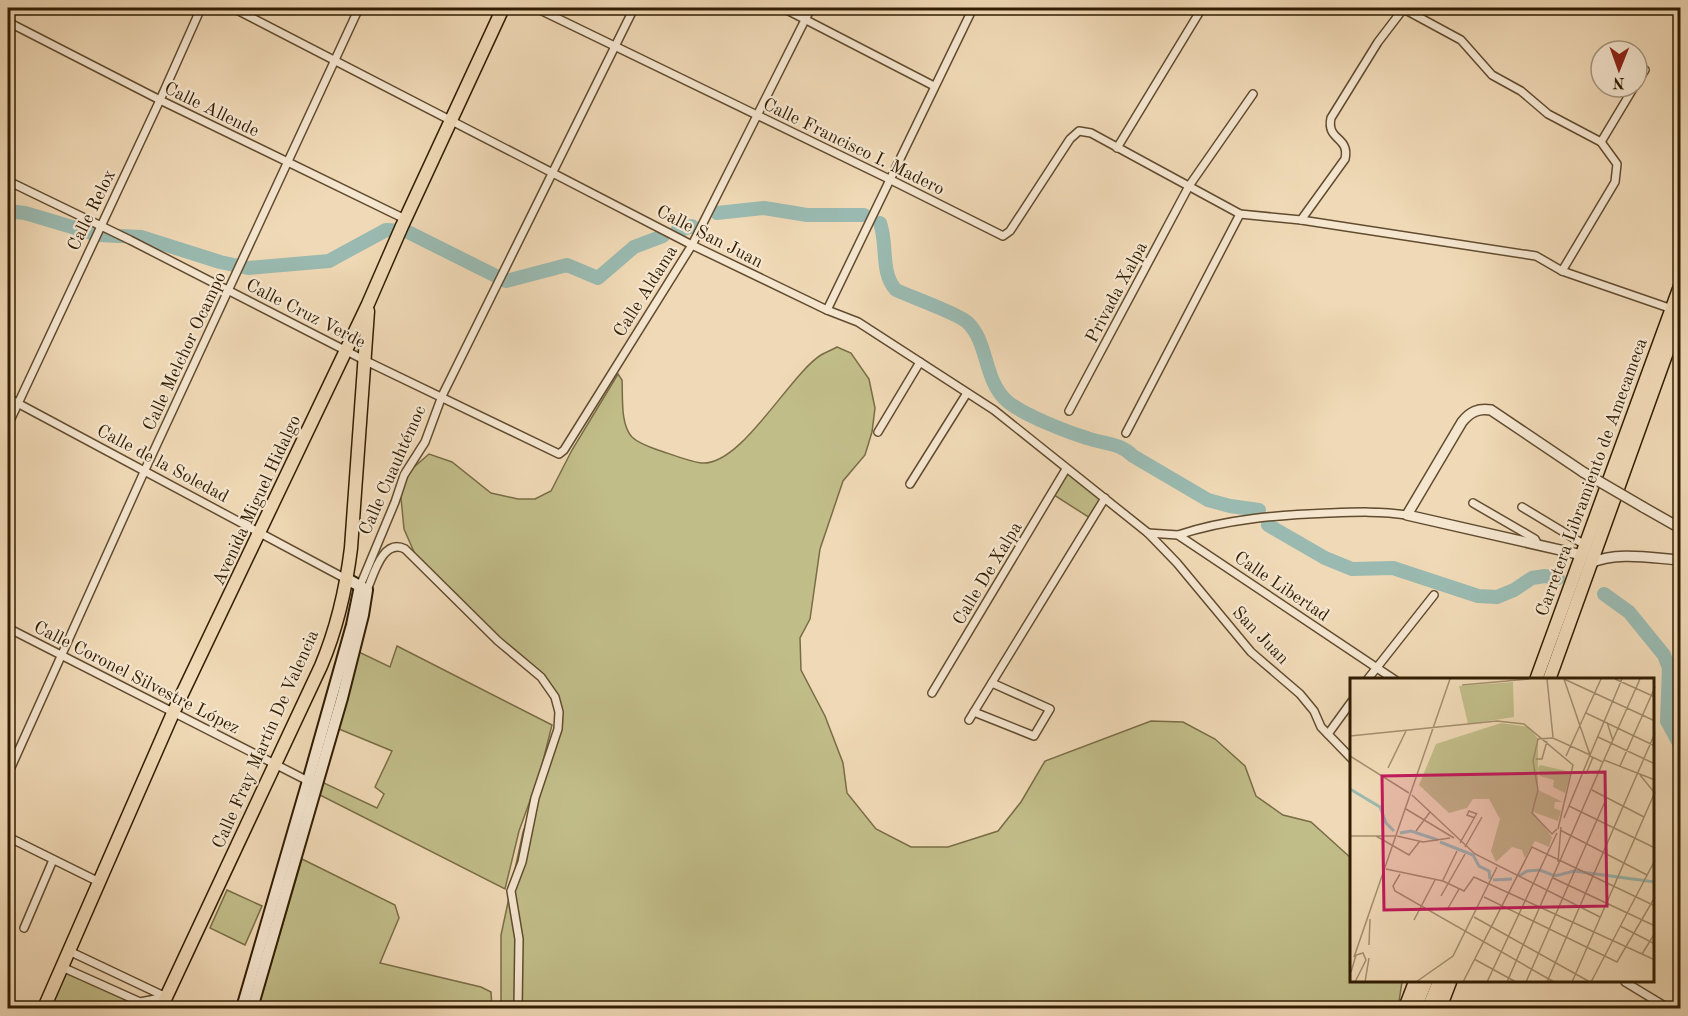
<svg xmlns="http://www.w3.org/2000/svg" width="1688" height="1016" viewBox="0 0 1688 1016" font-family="'Old Standard TT',serif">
<rect width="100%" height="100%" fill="#f0d9b6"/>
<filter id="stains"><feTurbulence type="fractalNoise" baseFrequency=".00333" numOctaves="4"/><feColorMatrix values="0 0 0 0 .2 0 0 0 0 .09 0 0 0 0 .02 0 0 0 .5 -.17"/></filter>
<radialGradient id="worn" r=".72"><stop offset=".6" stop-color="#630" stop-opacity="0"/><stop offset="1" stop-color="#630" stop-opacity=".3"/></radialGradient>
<!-- green -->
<g fill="#c1bd89" stroke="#796d46" stroke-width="1.5">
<path d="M 837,347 L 851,353 L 869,379 L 875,408 L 872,432 L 865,455 L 843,481 L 820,549 L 810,619 L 800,638 L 801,670 L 825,716 L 843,763 L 847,793 L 876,829 L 911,847 L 948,847 L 998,831 L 1021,802 L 1045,761 L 1151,721 L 1183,722 L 1215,739 L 1245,766 L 1256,796 L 1283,815 L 1311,822 L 1352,859 L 1352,982 L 1402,982 L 1398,1008 L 501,1008 L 501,935 L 523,832 L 547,767 L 557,714 L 553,696 L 544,683 L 512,650 L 422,566 L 414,552 L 404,529 L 401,498 L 403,481 L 406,474 L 429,454 L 452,462 L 491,493 L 518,499 L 535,499 L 551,491 L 572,450 L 618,374 L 622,380 C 623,396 620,424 632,437 C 639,444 652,448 661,451 C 673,455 688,461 701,463 C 741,467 789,375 821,355 C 826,352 832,350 837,347 Z"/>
<polygon points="1067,472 1101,500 1090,518 1054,495"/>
<polygon points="397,646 552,725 540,773 519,831 505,889 320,795 322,782 377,808 384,794 375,787 392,751 339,729 359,652 390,667"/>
<polygon points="302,859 395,905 399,918 380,963 481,987 491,992 492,1008 258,1008"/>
<polygon points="227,890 262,906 245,945 210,928"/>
<polygon points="64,971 136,1003 133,1008 48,1008"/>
</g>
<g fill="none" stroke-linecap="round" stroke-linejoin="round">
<!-- river -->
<g stroke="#9abab1" stroke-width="14">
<polyline points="8,211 25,213 99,235 141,237 220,262 248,268 329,261 386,230 406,231 506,281 567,265 598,278 634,247 663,236"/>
<polyline points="717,213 764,208 807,215 864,215"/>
<path d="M 880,223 C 888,245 880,273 896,290 C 911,297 957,313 967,322 C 989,342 983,381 1008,402 C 1024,415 1067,432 1087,438 C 1104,444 1121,443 1133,456 L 1208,500 L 1230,506 L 1259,510"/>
<polyline points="677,231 692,226"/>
<polyline points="1268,525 1325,558 1352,569 1393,568 1478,596 1497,597 1514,590 1532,578 1545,576 1558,578"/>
<polyline points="1604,594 1629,612 1664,655 1669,668 1667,721 1680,745"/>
</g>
<defs>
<g id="minor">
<polyline points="233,8 692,245 827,310 858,322 994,410 1148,533 1177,563 1251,652 1300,694 1314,711 1321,727 1352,759"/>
<polyline points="536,8 889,179 1003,236 1010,231 1070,139 1079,131 1091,133 1240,214 1301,220 1536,256 1562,271 1672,309"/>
<polyline points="783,8 934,86"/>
<polyline points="1402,8 1461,40 1492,75 1521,91 1548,114 1601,142 1617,164 1615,182 1562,271"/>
<polyline points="8,11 9,8"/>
<polyline points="8,22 160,100 405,219"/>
<polyline points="1637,83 1645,70"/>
<polyline points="1601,142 1634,87"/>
<polyline points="1117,148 1202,8"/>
<polyline points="8,181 130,240 366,361 559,454 564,450 692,245 811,8"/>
<path d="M 1301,220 L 1345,159 C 1350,136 1326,141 1331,118 L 1378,42 L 1404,8"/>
<polyline points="827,310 973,8"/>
<polyline points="8,398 346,579"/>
<polyline points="1069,411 1189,186 1253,94"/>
<polyline points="8,425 160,100 201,8"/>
<polyline points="878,432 920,362"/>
<polyline points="1126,433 1240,214"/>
<polyline points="910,484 967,393"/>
<polyline points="1473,503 1535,539 1538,545"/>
<polyline points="1522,507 1585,545"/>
<polyline points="1148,533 1178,535 1395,680"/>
<path d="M 1178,535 C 1226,519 1278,515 1329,513 C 1356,512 1381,511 1407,515"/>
<polyline points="360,586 395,502 404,475 425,442 442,396 634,8"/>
<path d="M 367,590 C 374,574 383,538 405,549 L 498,641 L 541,677 L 555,697 L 559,712 L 558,729 L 535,798 L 522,862 L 511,891 L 519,939 L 518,1008"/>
<polyline points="8,628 310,782"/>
<polyline points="1367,680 1434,595"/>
<polyline points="932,693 1066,469"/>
<polyline points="974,712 1034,736 1050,709 992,683"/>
<polyline points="969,720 1105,498"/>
<polyline points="1328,734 1352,701"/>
<polyline points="8,774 144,472 359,8"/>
<polyline points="8,837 99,882"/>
<polyline points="24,928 53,860"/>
<polyline points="69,951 166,997"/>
<polyline points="62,967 140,1002 166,997"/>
<polyline points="1625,982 1668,1008"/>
</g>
<g id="tertiary">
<polyline points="1643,507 1680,528"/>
<path d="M 1582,555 L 1407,515 L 1462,422 C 1470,412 1478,408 1491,410 L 1583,472"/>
<path d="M 1590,563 C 1618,551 1651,558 1680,560"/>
</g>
<g id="secondary">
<polyline points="242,1008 308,781 352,625 360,586"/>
<polyline points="252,1008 342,698 363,615 367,590 347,579"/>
</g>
<g id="primary">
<polyline points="1536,680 1680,286"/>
<polyline points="1549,680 1680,316"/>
<polyline points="44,1008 173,713 368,304 402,226 503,8"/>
<path d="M 161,1008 L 321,666 C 337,628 346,589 351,548 L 368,311"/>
<polyline points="1405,1008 1415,982"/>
<polyline points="1415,1008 1426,982"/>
<polyline points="1428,1008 1439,982"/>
<polyline points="1440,1008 1450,982"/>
</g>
</defs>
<!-- minor casing -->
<use href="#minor" stroke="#614c2f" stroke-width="10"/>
<!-- tertiary casing -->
<use href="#tertiary" stroke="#614c2f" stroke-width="12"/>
<!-- secondary casing -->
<use href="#secondary" stroke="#311d02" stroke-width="14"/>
<!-- primary casing -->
<use href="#primary" stroke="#311d02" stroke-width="15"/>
<!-- minor -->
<use href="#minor" stroke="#f5e6d0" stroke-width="7"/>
<!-- tertiary -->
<use href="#tertiary" stroke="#f5e6d0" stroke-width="9"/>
<!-- secondary -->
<use href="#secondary" stroke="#f5e6d0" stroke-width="10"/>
<!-- primary -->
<use href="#primary" stroke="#f0d9b6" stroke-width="12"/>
<defs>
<polyline id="tertiary-bridge" points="1583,472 1643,507"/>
</defs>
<!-- tertiary-bridge casing -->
<use href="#tertiary-bridge" stroke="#614c2f" stroke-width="12" stroke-linecap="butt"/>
<!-- tertiary-bridge -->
<use href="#tertiary-bridge" stroke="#f5e6d0" stroke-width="9"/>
</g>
<g text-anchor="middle" stroke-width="4.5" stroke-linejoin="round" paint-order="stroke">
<!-- street labels -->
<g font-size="18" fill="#311d02" stroke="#f5e6d0">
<text transform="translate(212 109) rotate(26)" y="6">Calle Allende</text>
<text transform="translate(854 146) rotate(26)" y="6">Calle Francisco I. Madero</text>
<text transform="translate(91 210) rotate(-64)" y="6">Calle Relox</text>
<text transform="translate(710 236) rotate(27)" y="6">Calle San Juan</text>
<text transform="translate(645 291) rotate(-58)" y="6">Calle Aldama</text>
<text transform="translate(1116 292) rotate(-62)" y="6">Privada Xalpa</text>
<text transform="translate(306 313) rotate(27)" y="6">Calle Cruz Verde</text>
<text transform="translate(184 351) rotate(-65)" y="6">Calle Melchor Ocampo</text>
<text transform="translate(163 463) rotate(28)" y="6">Calle de la Soledad</text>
<text transform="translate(392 470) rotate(-66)" y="6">Calle Cuauhtémoc</text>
<text transform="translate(1591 477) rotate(-70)" y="6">Carretera Libramiento de Amecameca</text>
<text transform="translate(256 500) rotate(-65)" y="6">Avenida Miguel Hidalgo</text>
<text transform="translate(987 573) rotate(-59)" y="6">Calle De Xalpa</text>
<text transform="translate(1282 586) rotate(34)" y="6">Calle Libertad</text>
<text transform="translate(1261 635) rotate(46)" y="6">San Juan</text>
<text transform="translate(137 677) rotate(27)" y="6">Calle Coronel Silvestre López</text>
<text transform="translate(265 739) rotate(-66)" y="6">Calle Fray Martín De Valencia</text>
</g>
</g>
<!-- overview -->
<g transform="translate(1350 678)">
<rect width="304" height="304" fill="#f0d9b6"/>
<path d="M 163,4 L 164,39 L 118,46 L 109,8 ZM 151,45 L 179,49 L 188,61 L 188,90 L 190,87 L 221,94 L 215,115 L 203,109 L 204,102 L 190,98 L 188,91 L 188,112 L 213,124 L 205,124 L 204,130 L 211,133 L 208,143 L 183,134 L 202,159 L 199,169 L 185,163 L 175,180 L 172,172 L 162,169 L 146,184 L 141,173 L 150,141 L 139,121 L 123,121 L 117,130 L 99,135 L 69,107 L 86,66 Z" fill="#c1bd89"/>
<path fill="none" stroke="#9abab1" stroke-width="3" d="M 0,111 L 30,129 L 36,145 L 44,153M 50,155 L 61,153 L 88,162M 90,164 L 123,177 L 129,188 L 139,193 L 140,201M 169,198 L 177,193 L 190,192 L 205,198 L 224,193 L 305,204M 143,202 L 162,201"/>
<path fill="none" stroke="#a48e6e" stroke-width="1.5" d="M 197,1 L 203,59M 214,1 L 305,43M 265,1 L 305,19M 112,7 L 179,1M 236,35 L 305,68M 257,44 L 263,63M 0,58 L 147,43 L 174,46 L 223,87 L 208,151M 248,59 L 305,86M 0,78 L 59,115M 216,78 L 251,1M 186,81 L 192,81 L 197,63M 254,82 L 305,102M 253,84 L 290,1M 270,88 L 305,9M 38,90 L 56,53M 236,96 L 243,79M 290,97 L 304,114M 242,112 L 294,139M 62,117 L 125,176 L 250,239M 219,128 L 305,170M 56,131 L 104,160M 125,140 L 117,137 L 119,133 L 127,136M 214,140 L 240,77 L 214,1M 207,151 L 202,156 L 182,135 L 188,112 L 183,83 L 188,61 L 203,60 L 240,77 L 272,1M 210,152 L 297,197M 66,153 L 80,134M 0,158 L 45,158M 26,158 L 59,177 L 70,163M 47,158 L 73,164 L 100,160M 110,165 L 127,135M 115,169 L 132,139M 208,184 L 211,149M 36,191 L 93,203 L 114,213 L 124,199 L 305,282M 50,196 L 43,208 L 45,213 L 204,304M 203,200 L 305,248M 93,202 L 107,173M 91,218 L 115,176M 134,219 L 267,284 L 305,219M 97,232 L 109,211M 124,239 L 240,304M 64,242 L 85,202M 270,248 L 305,266M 19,267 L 20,241M 292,276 L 305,255M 4,279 L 100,1M 124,281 L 166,304M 1,294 L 6,277 L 13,275 L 16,282 L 5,304M 15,304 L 19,280M 66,304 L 103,278 L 147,189M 113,304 L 182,169 L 305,228M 137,304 L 207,155M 157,304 L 253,84 L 240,78M 176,304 L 257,119M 197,304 L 305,55M 222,304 L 305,114M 241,304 L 305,182"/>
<path fill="#c2185b" fill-opacity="0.15" stroke="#c2185b" stroke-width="3" d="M 255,94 L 257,228 L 34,232 L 32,98 Z"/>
<rect width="304" height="304" fill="none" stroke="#311d02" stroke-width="3"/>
</g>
<!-- margin -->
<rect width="1688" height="1016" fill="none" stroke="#f0d9b6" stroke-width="30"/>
<rect x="9" y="9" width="1670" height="998" fill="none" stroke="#311d02" stroke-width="3"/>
<rect x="15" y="15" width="1658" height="986" fill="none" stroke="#311d02" stroke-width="1.5"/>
<!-- north arrow -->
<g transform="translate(1619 69) rotate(181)"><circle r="28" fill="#f5e6d0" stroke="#a7967e" stroke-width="1.5"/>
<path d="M0-4.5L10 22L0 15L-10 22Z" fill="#8f2418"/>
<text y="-9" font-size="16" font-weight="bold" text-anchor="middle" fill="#311d02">N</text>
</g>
<rect width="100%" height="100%" filter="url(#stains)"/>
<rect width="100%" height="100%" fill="url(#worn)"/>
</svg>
